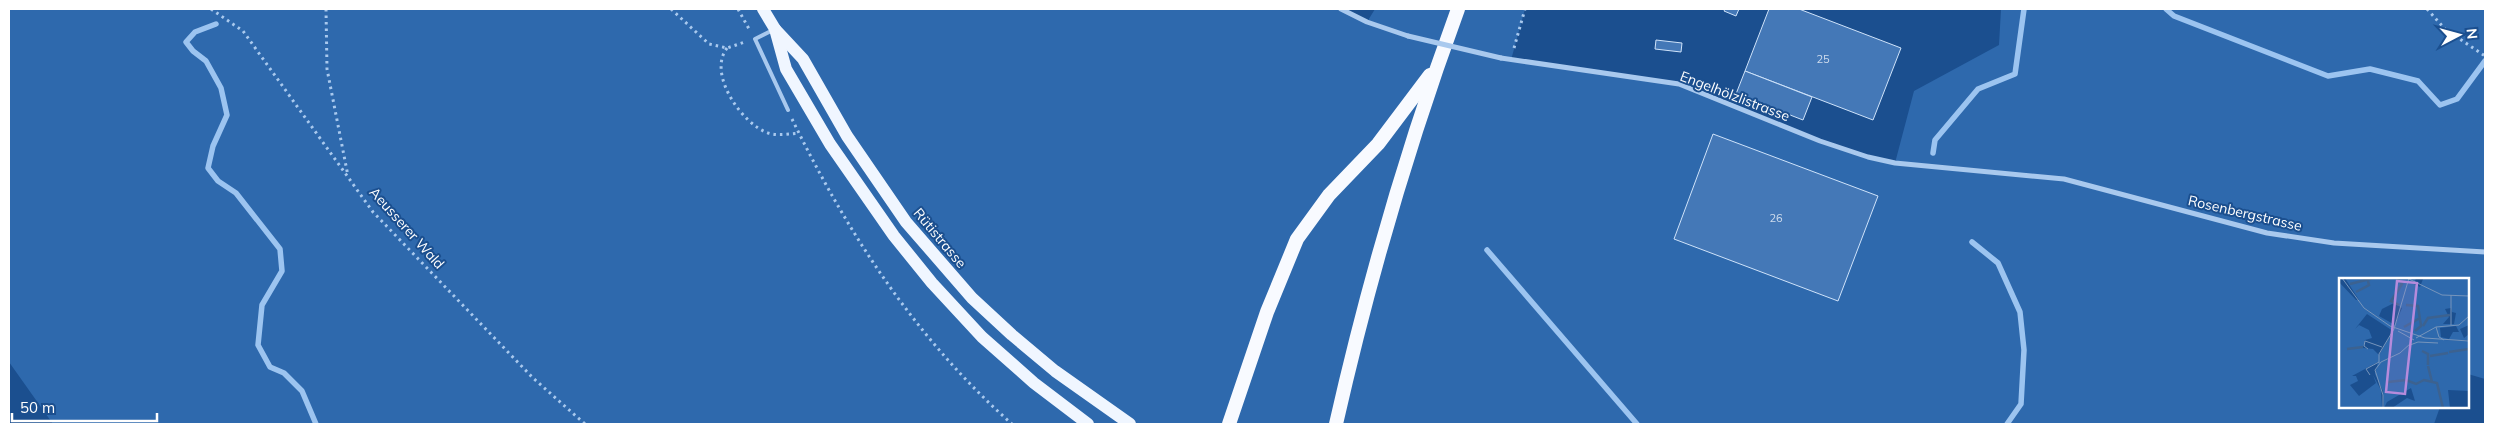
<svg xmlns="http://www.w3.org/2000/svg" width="2494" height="433" viewBox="0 0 2494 433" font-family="Mulish,sans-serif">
<rect width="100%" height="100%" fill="#1b4f8f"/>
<!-- green -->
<polygon fill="#2e69ad" points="9,9 1341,9 1367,22 1375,9 1525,9 1511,60 1679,84 1820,141 1895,163 1914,91 1999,45 2001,9 2485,9 2485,379 2468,374 2468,279 2340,279 2340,407 2440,407 2434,424 53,424 9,362"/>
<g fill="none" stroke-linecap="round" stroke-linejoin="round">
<!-- stream -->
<g stroke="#9cc4f0" stroke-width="5.5">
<polyline points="2166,9 2174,16 2328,76 2370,69 2418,81 2440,105 2457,99 2485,61"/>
<polyline points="216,24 195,32 186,42 193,51 206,61 221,88 227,115 213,146 208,168 218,181 236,193 280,249 282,271 262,305 258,345 270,367 284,373 302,391 316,424"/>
<polyline points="1933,153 1935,140 1978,89 2015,74 2024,9"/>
<polyline points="1972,242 1998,263 2020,312 2024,350 2021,404 2007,424"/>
<polyline points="1487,250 1637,424"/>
</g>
</g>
<!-- building -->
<g fill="#4478b7" stroke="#cfe3fa">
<polygon points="1725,9 1739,9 1736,16 1724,11"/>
<polygon points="1769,9 1799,9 1901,48 1873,120 1745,71"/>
<polygon points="1656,40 1682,43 1681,52 1655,49"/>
<polygon points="1745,71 1812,97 1803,120 1736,94"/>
<polygon points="1713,134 1878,196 1838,301 1674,239"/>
</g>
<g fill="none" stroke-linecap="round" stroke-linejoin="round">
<!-- path -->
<g stroke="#a9c9ee" stroke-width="3" stroke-dasharray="2.5 4" stroke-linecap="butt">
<polyline points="211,9 243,31 373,212 533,378 585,424"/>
<polyline points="326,9 327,69 348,176"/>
<polyline points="671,9 709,44 727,48 745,42"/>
<polyline points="738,9 749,29"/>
<polyline points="2427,9 2445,29 2485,56"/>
<path d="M 727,48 C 707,74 742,124 768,133 C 778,136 789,134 799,133"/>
<polyline points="1514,48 1525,9"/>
<path d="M 792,119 C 848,234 916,339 1012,424"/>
</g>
<!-- service -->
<polyline stroke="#a9c9ee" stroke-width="4" points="773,30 755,39 788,110"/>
<!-- minor -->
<g stroke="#a9c9ee" stroke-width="5">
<polyline points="1341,9 1367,22 1408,36"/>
<polyline points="1501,58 1679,84 1820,141 1868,157 1895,163 2064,179 2267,233 2334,243 2485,252"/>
</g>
<!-- primary -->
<g stroke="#f0f6ff" stroke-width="12">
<polyline points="763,9 775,29 786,69 830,144 894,236 932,283 982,337 1034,383 1088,424"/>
<polyline points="775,29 803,59 847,136 906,222 972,298 1012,335 1055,371 1130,424"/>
</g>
<!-- trunk -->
<g stroke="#f8faff" stroke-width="14">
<polyline points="1229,424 1267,312 1297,239 1329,195 1378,144 1430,75"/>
<path d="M 1336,424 C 1368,283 1408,145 1458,9"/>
</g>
<!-- minor-bridge -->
<polyline stroke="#a9c9ee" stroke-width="5" points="1408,36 1501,58"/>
</g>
<g text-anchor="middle" stroke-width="4" stroke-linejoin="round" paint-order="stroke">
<!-- number labels -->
<g font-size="11" fill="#d0dded">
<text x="1823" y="63">25</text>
<text x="1776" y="222">26</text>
</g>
<!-- street labels -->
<g font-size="14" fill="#fff" stroke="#1b4f8f">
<text transform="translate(1735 96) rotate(21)" y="5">Engelhölzlistrasse</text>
<text transform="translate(2245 213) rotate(13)" y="5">Rosenbergstrasse</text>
<text transform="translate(407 228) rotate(48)" y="5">Aeusserer Wald</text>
<text transform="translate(940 238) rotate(50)" y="5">Rütistrasse</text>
</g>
</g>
<!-- overview -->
<g transform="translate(2339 278)">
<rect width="130" height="130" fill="#1b4f8f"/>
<path d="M 6,0 L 77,0 L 75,6 L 81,9 L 84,1 L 81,0 L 130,0 L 130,47 L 121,51 L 125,60 L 130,56 L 130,62 L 106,63 L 130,63 L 130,113 L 109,112 L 111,130 L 53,130 L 68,120 L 76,123 L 72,110 L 48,124 L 45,130 L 44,113 L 36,96 L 39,84 L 13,98 L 17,98 L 19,103 L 11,107 L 20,118 L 37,105 L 34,97 L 42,112 L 43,130 L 0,129 L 0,4 L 17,22 L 20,22 ZM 55,25 L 63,30 L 56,47 L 40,38 L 43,31 ZM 112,30 L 113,34 L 117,35 L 115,46 L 104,46 L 110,39 L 106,31 ZM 28,36 L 54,53 L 40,77 L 34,71 L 24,70 L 26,62 L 33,60 L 30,52 L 20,47 L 16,51 ZM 117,48 L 120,54 L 114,54 L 110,61 L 102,59 L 101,50 Z" fill="#2e69ad" fill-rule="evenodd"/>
<path fill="none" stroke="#3c6290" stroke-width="2.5" d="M 58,0 L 63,6 L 52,23 L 60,27M 11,6 L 35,0M 17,14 L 30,7 L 29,3M 67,27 L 79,28 L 82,48 L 76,53M 84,48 L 89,40 L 111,37M 65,49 L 81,40M 8,71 L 24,69M 83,73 L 89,76 L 89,87M 110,74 L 130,71M 91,78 L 109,75M 89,88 L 93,104M 49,104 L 67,102 L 77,106 L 85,102 L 98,105 L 104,130"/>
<path fill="none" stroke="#7695bc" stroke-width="1" d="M 3,0 L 25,30 L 51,48 L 86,60 L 130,63M 70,1 L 103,17 L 130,18M 112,17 L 112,47M 97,49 L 100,59 L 105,62M 59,53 L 75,62M 77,60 L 97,49 L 120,47 L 130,38M 71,67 L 79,64 L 99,65M 29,71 L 25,68 L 26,63 L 43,69M 40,85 L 40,76 L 55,51 L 70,0M 31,97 L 27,91 L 40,84M 44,130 L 44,117 L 36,92 L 42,84 L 61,75 L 72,65"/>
<path fill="#b68bdc" fill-opacity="0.15" stroke="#b68bdc" stroke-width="2.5" d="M 58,3 L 78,5 L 66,116 L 47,114 Z"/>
<rect width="130" height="130" fill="none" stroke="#fff" stroke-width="2.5"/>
</g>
<!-- border -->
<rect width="2494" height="433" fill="none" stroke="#ffffff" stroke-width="20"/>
<!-- north arrow -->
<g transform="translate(2459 35) rotate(84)" stroke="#1b4f8f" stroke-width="4" paint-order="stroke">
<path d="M0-4L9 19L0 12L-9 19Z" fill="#ffffff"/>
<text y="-8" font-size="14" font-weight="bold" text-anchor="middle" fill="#ffffff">N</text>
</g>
<!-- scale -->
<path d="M12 413v8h145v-8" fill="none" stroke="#ffffff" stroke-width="2.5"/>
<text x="20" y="413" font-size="15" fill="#ffffff" stroke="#1b4f8f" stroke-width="4" paint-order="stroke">50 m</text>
</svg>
